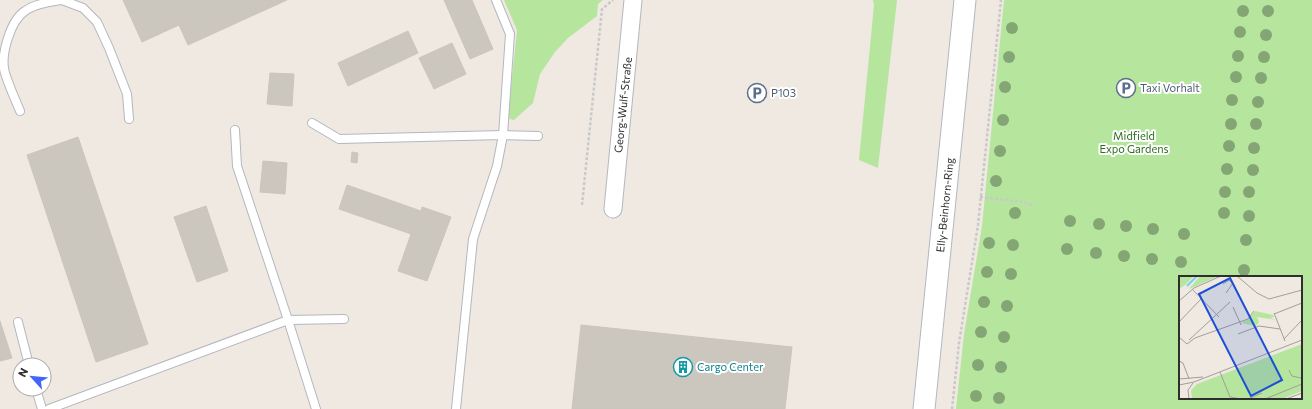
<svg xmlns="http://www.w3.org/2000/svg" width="1312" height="409" viewBox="0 0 1312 409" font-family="Commissioner,sans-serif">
<rect width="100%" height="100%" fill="#efe9e1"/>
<!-- green -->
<g fill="#b6e59e" fill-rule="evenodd">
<polygon points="504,0 603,0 598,4 597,16 568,38 555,52 540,74 533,103 514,120 510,119 508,116 517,30"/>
<polygon points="873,0 897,0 878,168 859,160 874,5"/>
<path d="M 1004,0 L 1312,0 L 1312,409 L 956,409 L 964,334 L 982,226 ZM 1180,277 L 1301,277 L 1301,398 L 1180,398 Z"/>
</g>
<!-- building -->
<g fill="#cbc7bf" stroke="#cbc5ba">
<polygon points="123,0 287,0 188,45 179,25 142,42"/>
<polygon points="444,0 472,0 493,49 470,59"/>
<polygon points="408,31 418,53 348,86 338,63"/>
<polygon points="452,43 466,74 434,89 419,58"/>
<polygon points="270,73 294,74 292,106 267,104"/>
<polygon points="78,137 148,344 96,362 27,155"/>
<polygon points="352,152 358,153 357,163 351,162"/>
<polygon points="263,161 287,163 285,194 260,192"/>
<polygon points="347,185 421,211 422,207 451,217 427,281 398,271 411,234 339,209"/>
<polygon points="206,206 228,271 197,282 174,217"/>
<polygon points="0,321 12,358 0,361"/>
<polygon points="581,325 792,347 785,409 572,409"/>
</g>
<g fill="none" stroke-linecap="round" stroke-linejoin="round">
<defs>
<g id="service">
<polyline points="62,0 83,8 97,22 109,48 127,94 129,119"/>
<path d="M 20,111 C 15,99 9,86 5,73 C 0,56 10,21 25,11 C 35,4 49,2 61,0"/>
<polyline points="312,123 339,139 503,135 538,136"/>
<polyline points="235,130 237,166 288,320 316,409"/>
<polyline points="18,322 29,365"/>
<polyline points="36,389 42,409"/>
<polyline points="49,409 288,320 344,319"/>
<polyline points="456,409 473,239 497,166 503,135 510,34 496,0"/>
</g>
<polyline id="minor" points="613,209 633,0"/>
<polyline id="tertiary" points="924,409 965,0"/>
</defs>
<!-- service casing -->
<use href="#service" stroke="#b4b7c1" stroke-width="10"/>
<!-- minor casing -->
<use href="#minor" stroke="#b4b7c1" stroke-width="19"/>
<!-- tertiary casing -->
<use href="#tertiary" stroke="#b4b7c1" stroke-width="23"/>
<!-- path -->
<g stroke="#c9c9c9" stroke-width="2.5" stroke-dasharray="3 2" stroke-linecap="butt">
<polyline points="980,197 1024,202 1034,206"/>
<polyline points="582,205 602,9 613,0"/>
<polyline points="952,409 959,343 978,225 1001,0"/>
</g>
<!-- service -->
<use href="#service" stroke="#fff" stroke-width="8"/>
<!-- minor -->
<use href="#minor" stroke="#fff" stroke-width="17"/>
<!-- tertiary -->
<use href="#tertiary" stroke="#fff" stroke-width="21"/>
</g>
<!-- trees -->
<g fill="#84a574">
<circle cx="1243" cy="11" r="6"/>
<circle cx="1268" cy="11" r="6"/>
<circle cx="1012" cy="28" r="6"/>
<circle cx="1240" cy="32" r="6"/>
<circle cx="1266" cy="35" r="6"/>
<circle cx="1238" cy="56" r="6"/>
<circle cx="1009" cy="57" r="6"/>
<circle cx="1264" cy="57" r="6"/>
<circle cx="1236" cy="77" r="6"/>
<circle cx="1261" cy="78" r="6"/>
<circle cx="1005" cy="87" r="6"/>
<circle cx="1232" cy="100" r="6"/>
<circle cx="1258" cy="102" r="6"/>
<circle cx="1003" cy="120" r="6"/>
<circle cx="1231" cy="124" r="6"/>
<circle cx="1256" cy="124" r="6"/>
<circle cx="1229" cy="146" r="6"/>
<circle cx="1254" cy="148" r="6"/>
<circle cx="1000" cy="151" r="6"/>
<circle cx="1227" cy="169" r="6"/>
<circle cx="1253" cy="170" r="6"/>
<circle cx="996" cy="181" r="6"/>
<circle cx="1225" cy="192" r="6"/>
<circle cx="1249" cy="192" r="6"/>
<circle cx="1015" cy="213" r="6"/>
<circle cx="1224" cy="213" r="6"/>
<circle cx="1249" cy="216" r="6"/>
<circle cx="1070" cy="221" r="6"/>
<circle cx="1099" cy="224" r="6"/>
<circle cx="1126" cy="226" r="6"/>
<circle cx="1153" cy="229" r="6"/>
<circle cx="1184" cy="234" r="6"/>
<circle cx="1246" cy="240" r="6"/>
<circle cx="989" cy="243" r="6"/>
<circle cx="1013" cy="245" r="6"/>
<circle cx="1067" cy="249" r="6"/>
<circle cx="1096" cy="253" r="6"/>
<circle cx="1124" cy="256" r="6"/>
<circle cx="1152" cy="259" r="6"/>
<circle cx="1181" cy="262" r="6"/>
<circle cx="1244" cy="270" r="6"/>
<circle cx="987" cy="272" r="6"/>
<circle cx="1011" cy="274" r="6"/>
<circle cx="984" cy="302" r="6"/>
<circle cx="1007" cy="306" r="6"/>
<circle cx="981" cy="332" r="6"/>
<circle cx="1004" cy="337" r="6"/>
<circle cx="978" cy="365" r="6"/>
<circle cx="1001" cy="367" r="6"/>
<circle cx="976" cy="396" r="6"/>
<circle cx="999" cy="398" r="6"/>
</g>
<!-- icons -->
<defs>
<symbol id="parking-ring" viewBox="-11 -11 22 22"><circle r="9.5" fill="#fff" stroke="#5c6f8a" stroke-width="1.5"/><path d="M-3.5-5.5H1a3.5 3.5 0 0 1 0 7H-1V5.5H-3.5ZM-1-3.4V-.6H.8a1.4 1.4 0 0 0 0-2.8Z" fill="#5c6f8a"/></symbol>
<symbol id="building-ring" viewBox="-11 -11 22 22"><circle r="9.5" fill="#fff" stroke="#0f9aa8" stroke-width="1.5"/><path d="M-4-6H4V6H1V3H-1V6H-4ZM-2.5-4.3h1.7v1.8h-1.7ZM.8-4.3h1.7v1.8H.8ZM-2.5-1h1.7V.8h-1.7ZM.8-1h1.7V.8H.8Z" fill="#0f9aa8"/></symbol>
</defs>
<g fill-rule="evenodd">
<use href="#parking-ring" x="1115" y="77" width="22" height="22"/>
<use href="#parking-ring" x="746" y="82" width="22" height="22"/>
<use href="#building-ring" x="672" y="356" width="22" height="22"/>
</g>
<g text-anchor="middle" stroke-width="4" stroke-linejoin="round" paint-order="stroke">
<!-- service labels -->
<g font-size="11" fill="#4e5e75" stroke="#fff" text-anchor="start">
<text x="1140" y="92">Taxi Vorhalt</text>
<text x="771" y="97">P103</text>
</g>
<!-- street labels -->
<g font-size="11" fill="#2e2e2e" stroke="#fff">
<text transform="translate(623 105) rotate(-84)" y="4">Georg-Wulf-Straße</text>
<text transform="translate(945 205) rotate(-84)" y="4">Elly-Beinhorn-Ring</text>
</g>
<!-- park labels -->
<g font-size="11" fill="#2c6e1b" stroke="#fff">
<text x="1134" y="140">Midfield<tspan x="1134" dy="13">Expo Gardens</tspan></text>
</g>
<!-- culture labels -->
<g font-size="11" fill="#0d838f" stroke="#fff" text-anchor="start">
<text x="697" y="371">Cargo Center</text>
</g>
</g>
<!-- overview -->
<g transform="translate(1179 276)">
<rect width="123" height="123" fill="#efe9e1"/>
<path d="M 15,0 L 6,9 L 0,13 L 0,1 ZM 21,0 L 40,0 L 10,13 ZM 76,35 L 94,39 L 95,41 L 91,42 L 97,44 L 78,41 L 80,46 L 77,50 L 62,47 L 70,43 ZM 123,68 L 123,115 L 103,123 L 13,123 L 12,114 L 18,108 Z" fill="#b6e59e"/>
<path fill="none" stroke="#75cff0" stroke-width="2" d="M 8,10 L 18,0"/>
<path fill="none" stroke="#a29e99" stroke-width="1" d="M 58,0 L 78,17 L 90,23 L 123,14M 44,8 L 50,4 L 54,7 L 47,17M 13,13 L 40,41M 0,25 L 15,12 L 42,0M 54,31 L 62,49M 95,37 L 106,65M 95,38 L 123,27M 0,46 L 22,23M 59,58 L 80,50 L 101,53M 0,61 L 8,68 L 16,62 L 69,43 L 75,35M 105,63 L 123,44M 10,64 L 51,26M 0,85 L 4,87 L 10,103M 110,94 L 113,100 L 122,102M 41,96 L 51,121 L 62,123M 0,103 L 24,101M 0,109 L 15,106 L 123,64M 10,123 L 9,114 L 14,107M 69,123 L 83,117M 86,123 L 123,108M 107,123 L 123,117"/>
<path fill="#1d4ed8" fill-opacity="0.15" stroke="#1d4ed8" stroke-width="2" d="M 51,2 L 103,104 L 72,120 L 20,18 Z"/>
<rect width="123" height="123" fill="none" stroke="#2e2e2e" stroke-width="2"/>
</g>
<!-- north arrow -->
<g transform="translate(32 377) rotate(297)"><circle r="19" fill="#ffffff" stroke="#ababab"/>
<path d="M0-3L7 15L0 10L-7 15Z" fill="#4264fb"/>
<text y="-6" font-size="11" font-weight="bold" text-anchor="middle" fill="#2e2e2e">N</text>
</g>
</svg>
